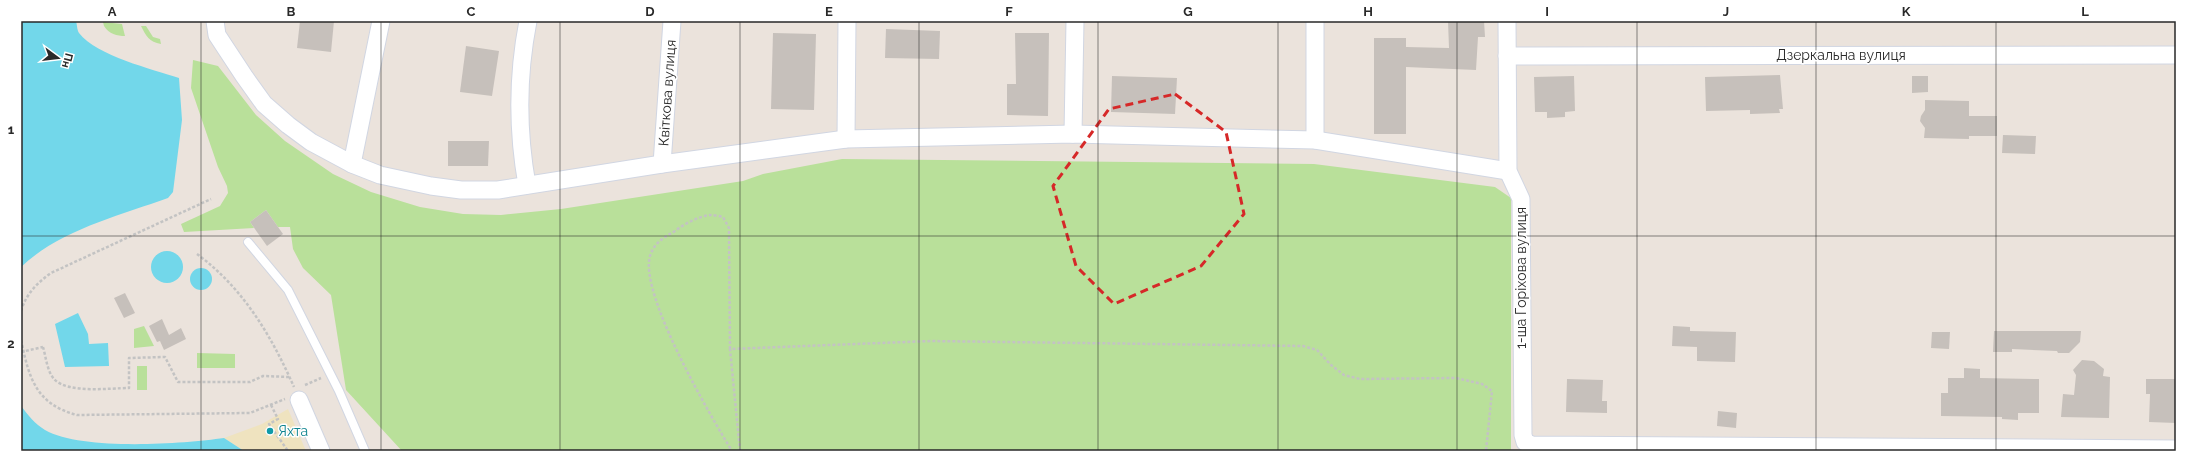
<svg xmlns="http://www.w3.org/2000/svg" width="2197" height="472" viewBox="0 0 2197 472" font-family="Raleway,sans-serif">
<rect width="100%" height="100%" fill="#ebe3dc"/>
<!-- green -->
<g fill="#b9e09a">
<path d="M 103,22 L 122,24 L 125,36 C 117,36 109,34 104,26 Z"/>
<path d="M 141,26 L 146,26 L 153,37 L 160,39 L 161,44 C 149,42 146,36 141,26 Z"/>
<polygon points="193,60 218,66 256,115 285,141 333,174 371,192 420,207 463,214 501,215 561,209 743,181 763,174 842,159 1314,164 1495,187 1511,198 1511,451 402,451 346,390 331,295 303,268 293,249 290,227 278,227 266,210 250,222 254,228 184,232 181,224 220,206 228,193 227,186 218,167 191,88"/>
<polygon points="144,326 154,346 134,348 134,329"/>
<polygon points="197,353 235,354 235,368 197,368"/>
<rect x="137" y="366" width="10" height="24"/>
</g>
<!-- sand -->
<polygon fill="#efe3bf" points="288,409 306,451 244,451 224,438 262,424"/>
<!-- water -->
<g fill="#72d7ea">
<path d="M 21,21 L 76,21 C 77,24 77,30 79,33 C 97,56 152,69 179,78 L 182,120 L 173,192 L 168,198 C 118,216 60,230 21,267 Z"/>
<circle cx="167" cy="267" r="16"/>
<circle cx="201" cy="279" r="11"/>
<polygon points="78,313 88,334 89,344 108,343 109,366 65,367 55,324"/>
<path d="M 21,406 C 28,415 35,424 45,430 C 82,451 182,444 224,438 L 244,451 L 21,451 Z"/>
</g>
<!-- building -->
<g fill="#c6c0bb">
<polygon points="300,21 334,21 331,52 297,48"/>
<polygon points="1448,21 1484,21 1485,37 1478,37 1476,70 1406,67 1406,134 1374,134 1374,38 1406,38 1406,47 1449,48"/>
<polygon points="886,29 940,31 939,59 885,58"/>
<polygon points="773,33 816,34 814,110 771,109"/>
<polygon points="1015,33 1049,33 1048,116 1007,115 1007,84 1016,84"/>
<polygon points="466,46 499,51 492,96 460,92"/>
<polygon points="1780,75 1783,109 1779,109 1780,113 1750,114 1750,110 1706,111 1705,77"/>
<polygon points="1112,76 1177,78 1175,114 1111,112"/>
<polygon points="1574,76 1575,111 1565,112 1565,117 1547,118 1547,112 1535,112 1534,77"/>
<polygon points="1912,76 1928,76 1928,92 1912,93"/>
<polygon points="1925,100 1969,101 1969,116 1997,116 1997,136 1969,136 1969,139 1924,138 1925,128 1920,121 1921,116 1925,110"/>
<polygon points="2003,135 2036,136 2035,154 2002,153"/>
<polygon points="448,141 489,141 488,166 448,166"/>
<polygon points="266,210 283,234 267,246 250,222"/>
<polygon points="125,293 135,313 124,318 114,298"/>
<polygon points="162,319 169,335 181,328 186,339 164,350 160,341 157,342 149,326"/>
<polygon points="1673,326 1690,327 1690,331 1736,332 1735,362 1697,361 1697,347 1672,346"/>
<polygon points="1994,331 2081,331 2080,342 2069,353 2058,353 2057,351 2012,349 2012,352 1993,352"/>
<polygon points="1932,332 1950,332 1949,349 1931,348"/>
<polygon points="2082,360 2094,361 2104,369 2103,376 2110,377 2109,418 2061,417 2063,394 2074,395 2076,375 2073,370"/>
<polygon points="1964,368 1980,369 1980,378 2039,379 2039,413 2018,413 2018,420 2002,419 2002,417 1941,416 1941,393 1948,393 1948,378 1964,378"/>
<polygon points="1567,379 1603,380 1602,401 1607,401 1607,413 1566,412"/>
<polygon points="2146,379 2176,379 2176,423 2149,422 2150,394 2146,394"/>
<polygon points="1718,411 1737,413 1736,428 1717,426"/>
</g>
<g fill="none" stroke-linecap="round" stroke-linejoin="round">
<defs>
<polyline id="service" points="248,242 288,290 339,391 365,451"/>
<g id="minor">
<polyline points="215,21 217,35 244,76 264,104 288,125 311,142 352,164 380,175 431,186 461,190 498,190 662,164 846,139 1073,134 1315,140 1508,171"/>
<polyline points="1315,21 1315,140"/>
<polyline points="1507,21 1508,171 1521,199 1523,435 1525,442 1532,445 2176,449"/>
<polyline points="1507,56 2176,55"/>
<polyline points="1073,134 1075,21"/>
<polyline points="846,139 847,21"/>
<polyline points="352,164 381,21"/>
<polyline points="662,164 672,21"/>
<path d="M 527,185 C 517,129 517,77 528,21"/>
<polyline points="299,400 321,451"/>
</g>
</defs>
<!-- service casing -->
<use href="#service" stroke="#d1d6e2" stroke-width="10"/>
<!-- minor casing -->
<use href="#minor" stroke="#d1d6e2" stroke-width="19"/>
<!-- path -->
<g stroke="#c3c3c3" stroke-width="2.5" stroke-dasharray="3 2" stroke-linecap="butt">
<path d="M 197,254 C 243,288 271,335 294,387"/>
<path d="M 21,311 C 26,294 37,283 51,273 L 211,199"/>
<path d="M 21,340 C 29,377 35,404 77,415 L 250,413 L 285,399"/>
<path d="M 43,347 C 46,357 47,371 54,379 C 68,394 110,388 129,388 L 129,358 L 165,357 L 178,382 L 250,382 L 263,376 L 289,377"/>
<path d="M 730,349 L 729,228 L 723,217 C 719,216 714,215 711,215 C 699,216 684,224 675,231 C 663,238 654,243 650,256 C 639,294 711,417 732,451"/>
<polyline points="305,385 321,378"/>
<polyline points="271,405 278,419 269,424 288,451"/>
<polyline points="740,451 730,349 931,341 1303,346 1317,350 1331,365 1344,375 1360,379 1456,378 1482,384 1492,391 1486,451"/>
</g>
<!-- service -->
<use href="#service" stroke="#fff" stroke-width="8"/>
<!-- minor -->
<use href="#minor" stroke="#fff" stroke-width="17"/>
<!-- path-bridge -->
<polyline stroke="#c3c3c3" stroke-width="2.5" stroke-dasharray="3 2" stroke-linecap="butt" points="21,352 43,347"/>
</g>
<!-- marked area -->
<path fill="none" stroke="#d62828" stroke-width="3" stroke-dasharray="8 5" stroke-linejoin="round" d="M 1175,94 L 1226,132 L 1244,214 L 1201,266 L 1114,304 L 1076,266 L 1053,186 L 1109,109 Z"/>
<!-- grid -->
<path fill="none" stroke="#292929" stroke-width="1" stroke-opacity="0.55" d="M 201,21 L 201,451M 381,21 L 381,451M 560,21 L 560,451M 740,21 L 740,451M 919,21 L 919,451M 1098,21 L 1098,451M 1278,21 L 1278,451M 1457,21 L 1457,451M 1637,21 L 1637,451M 1816,21 L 1816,451M 1996,21 L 1996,451M 21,236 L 2176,236"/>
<!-- markers -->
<circle fill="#0f9aa8" stroke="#fff" stroke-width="1.5" cx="270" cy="431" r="4"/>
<g text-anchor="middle" stroke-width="3" stroke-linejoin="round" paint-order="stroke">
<!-- street labels -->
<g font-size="14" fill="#292929" stroke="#fff">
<text x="1841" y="60">Дзеркальна вулиця</text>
<text transform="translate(667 93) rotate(-86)" y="5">Квіткова вулиця</text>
<text transform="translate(1521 278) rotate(-90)" y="5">1-ша Горіхова вулиця</text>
</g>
<!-- culture labels -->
<g font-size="14" fill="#0d838f" stroke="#fff" text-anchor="start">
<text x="278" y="436">Яхта</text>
</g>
</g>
<!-- border -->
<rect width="2197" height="472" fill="none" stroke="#ffffff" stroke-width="44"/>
<!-- north arrow -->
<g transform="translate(58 58) rotate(105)" stroke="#ffffff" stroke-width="3" paint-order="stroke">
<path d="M0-3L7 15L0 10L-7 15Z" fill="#292929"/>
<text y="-6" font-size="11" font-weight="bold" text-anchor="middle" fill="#292929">Пн</text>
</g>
<rect x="22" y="22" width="2153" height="428" fill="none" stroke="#292929" stroke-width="1.5"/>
<g font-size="13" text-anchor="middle" font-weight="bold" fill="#292929">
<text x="112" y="16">A</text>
<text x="291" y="16">B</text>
<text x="471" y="16">C</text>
<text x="650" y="16">D</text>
<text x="829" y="16">E</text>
<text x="1009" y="16">F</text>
<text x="1188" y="16">G</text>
<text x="1368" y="16">H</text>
<text x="1547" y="16">I</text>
<text x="1726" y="16">J</text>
<text x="1906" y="16">K</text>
<text x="2085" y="16">L</text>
<text x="11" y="134">1</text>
<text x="11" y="348">2</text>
</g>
</svg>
